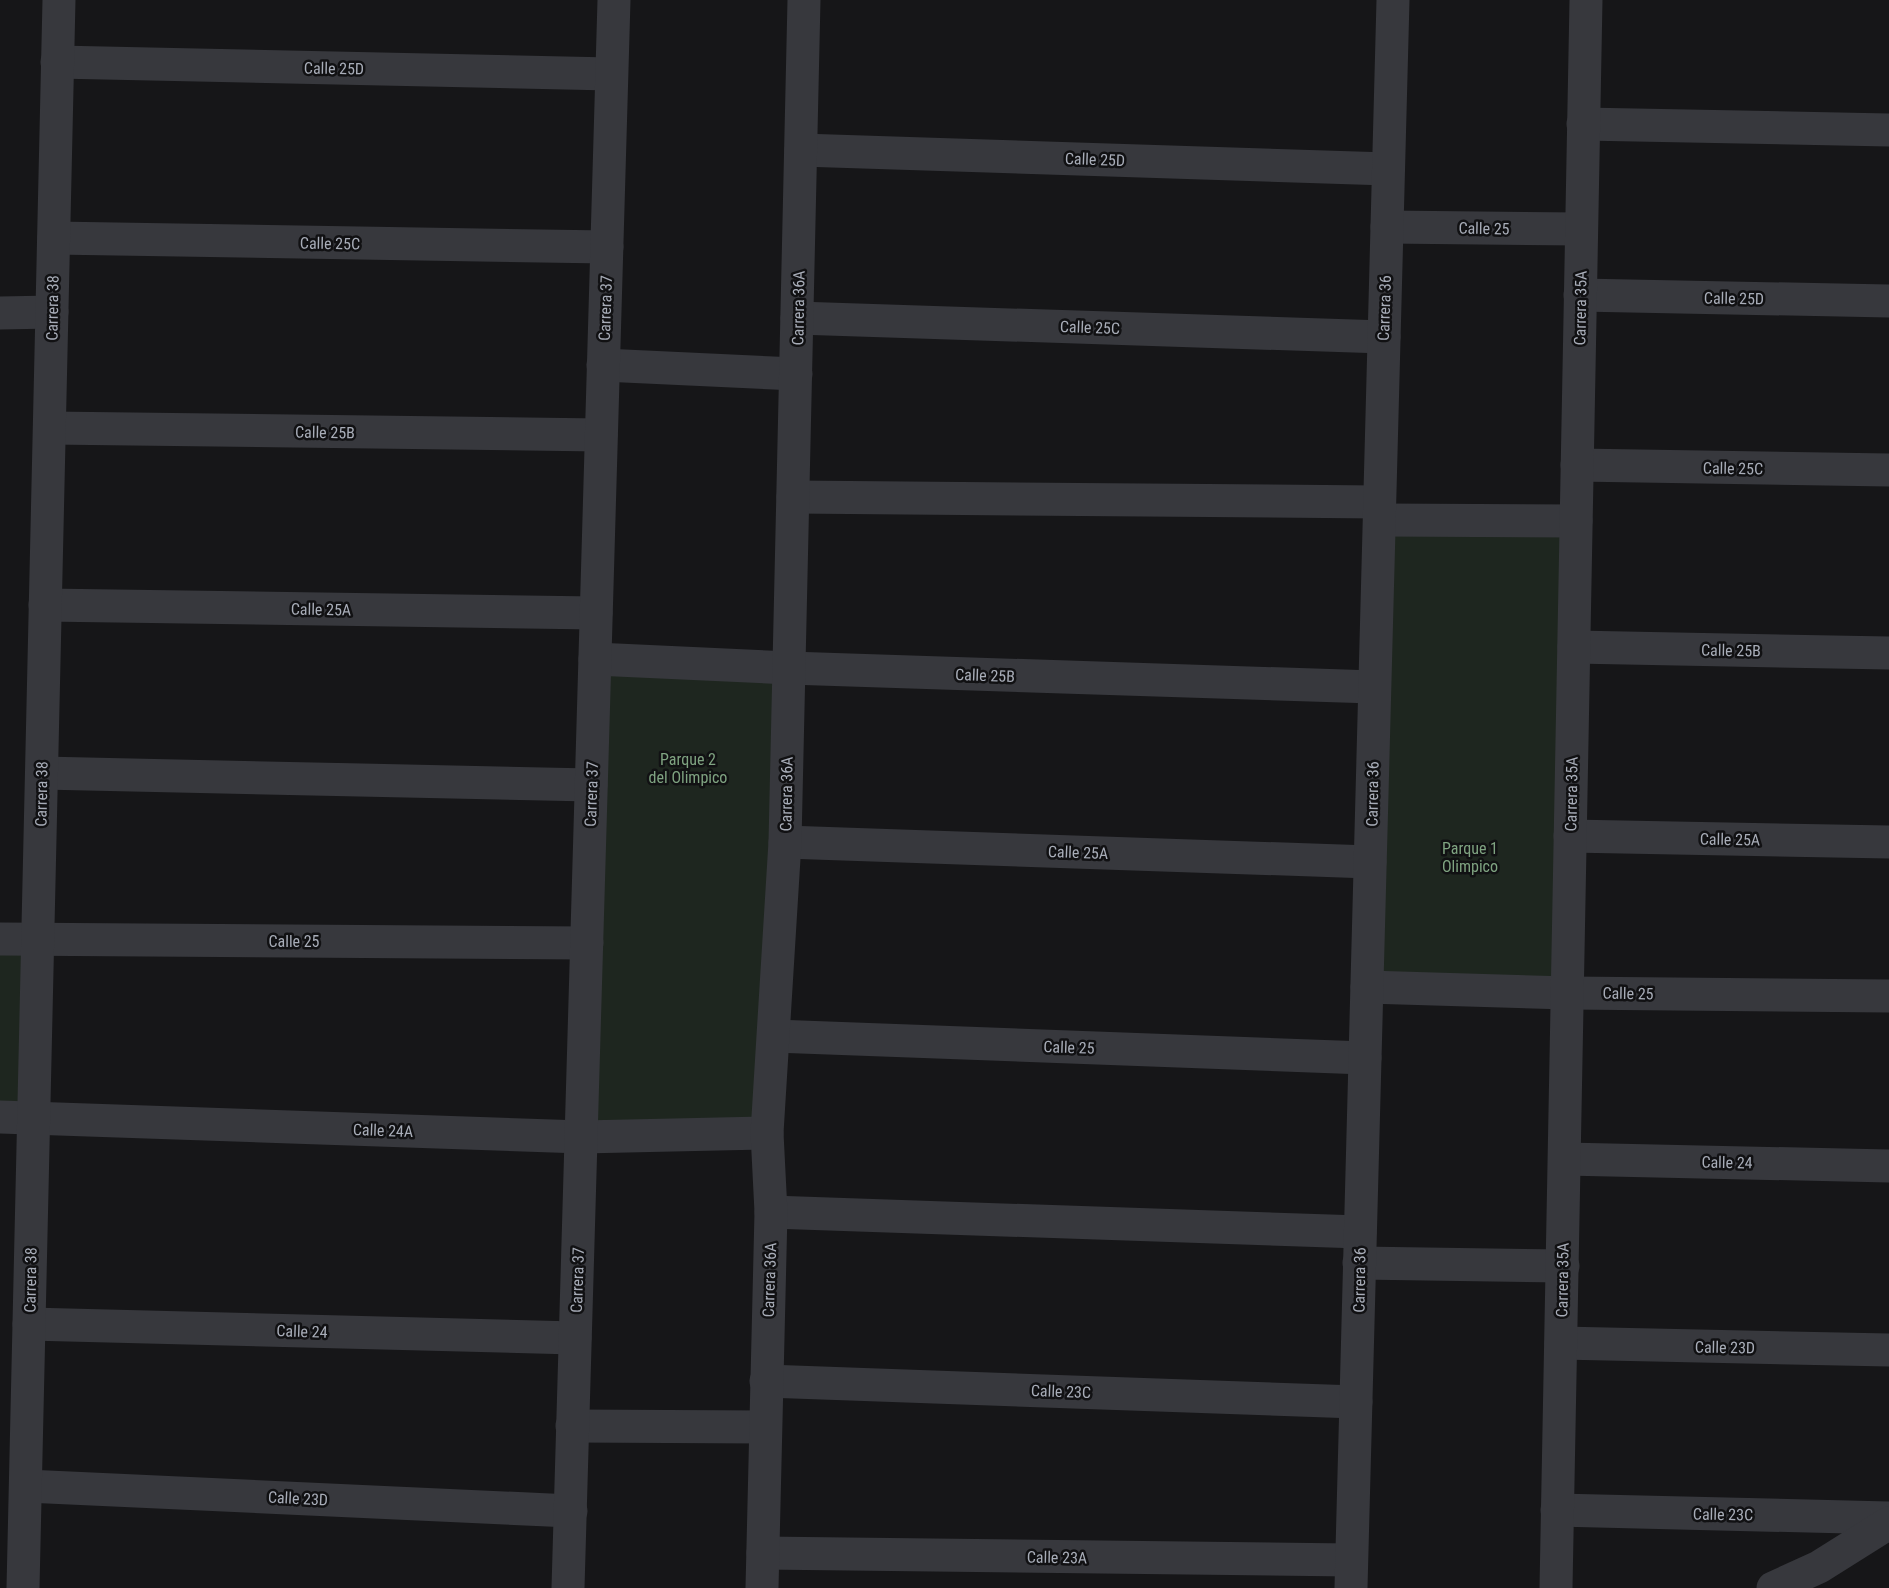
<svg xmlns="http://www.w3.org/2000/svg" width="1889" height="1588" viewBox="0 0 1889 1588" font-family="'Roboto Condensed',sans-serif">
<rect width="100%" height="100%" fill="#161618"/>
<!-- green -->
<g fill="#1e261f">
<polygon points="1380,520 1576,521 1568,993 1367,987"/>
<polygon points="595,659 789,668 767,1133 582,1137"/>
<polygon points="0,939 38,939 34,1118 0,1117"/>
</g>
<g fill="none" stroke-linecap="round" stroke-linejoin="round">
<!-- minor -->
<g stroke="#37383d" stroke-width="33">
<polyline points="57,62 611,74"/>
<polyline points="1583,124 1889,130"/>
<polyline points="801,150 1388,169"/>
<polyline points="1387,227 1581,229"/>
<polyline points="54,238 607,247"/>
<polyline points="1580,295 1889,301"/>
<polyline points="0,313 52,312"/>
<polyline points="797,318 1384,337"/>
<polyline points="603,365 796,374"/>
<polyline points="50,428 601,435"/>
<polyline points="1577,465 1889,470"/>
<polyline points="793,497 1379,502"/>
<polyline points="1380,520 1576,521"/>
<polyline points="45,605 596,613"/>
<polyline points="1574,647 1889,653"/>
<polyline points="595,659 789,668 1374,687"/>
<polyline points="42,773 591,785"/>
<polyline points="1570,836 1889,842"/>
<polyline points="785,842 1370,862"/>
<polyline points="0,939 587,943"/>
<polyline points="1367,987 1568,993 1889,996"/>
<polyline points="774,1036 1365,1058"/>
<polyline points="0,1117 582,1137 767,1133"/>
<polyline points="1565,1159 1889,1166"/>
<polyline points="771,1212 1360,1232"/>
<polyline points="1359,1263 1563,1266"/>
<polyline points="29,1324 575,1338"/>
<polyline points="1561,1343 1889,1350"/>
<polyline points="766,1381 1356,1402"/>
<polyline points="572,1426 765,1427"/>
<polyline points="26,1486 571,1511"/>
<polyline points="1557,1510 1889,1518"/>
<polyline points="763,1553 1351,1560"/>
<polyline points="23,1588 59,0"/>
<polyline points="568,1588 614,0"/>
<polyline points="762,1588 771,1212 767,1133 785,842 804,0"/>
<polyline points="1351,1588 1393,0"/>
<polyline points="1556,1588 1586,0"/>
<polyline points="1773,1588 1819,1567 1889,1523"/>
</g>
</g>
<g text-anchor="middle" stroke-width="5" stroke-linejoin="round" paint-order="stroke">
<!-- street labels -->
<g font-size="16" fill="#a8adb8" stroke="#111113">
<text transform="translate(334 68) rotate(1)" y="6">Calle 25D</text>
<text transform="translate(1095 159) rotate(2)" y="6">Calle 25D</text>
<text transform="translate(1484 228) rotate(1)" y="6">Calle 25</text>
<text transform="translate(330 243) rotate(1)" y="6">Calle 25C</text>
<text transform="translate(1734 298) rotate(1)" y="6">Calle 25D</text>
<text transform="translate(52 308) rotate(-89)" y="6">Carrera 38</text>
<text transform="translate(605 308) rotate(-88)" y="6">Carrera 37</text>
<text transform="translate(798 308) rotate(-89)" y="6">Carrera 36A</text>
<text transform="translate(1384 308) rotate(-88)" y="6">Carrera 36</text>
<text transform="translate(1580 308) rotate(-89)" y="6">Carrera 35A</text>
<text transform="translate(1090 327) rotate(2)" y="6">Calle 25C</text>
<text transform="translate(325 432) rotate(1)" y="6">Calle 25B</text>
<text transform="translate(1733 468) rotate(1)" y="6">Calle 25C</text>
<text transform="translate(321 609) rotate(1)" y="6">Calle 25A</text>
<text transform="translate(1731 650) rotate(1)" y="6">Calle 25B</text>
<text transform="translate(985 675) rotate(2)" y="6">Calle 25B</text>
<text transform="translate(41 794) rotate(-89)" y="6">Carrera 38</text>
<text transform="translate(591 794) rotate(-88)" y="6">Carrera 37</text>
<text transform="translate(786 794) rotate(-89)" y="6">Carrera 36A</text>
<text transform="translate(1372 794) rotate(-89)" y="6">Carrera 36</text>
<text transform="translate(1571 794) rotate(-89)" y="6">Carrera 35A</text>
<text transform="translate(1730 839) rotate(1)" y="6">Calle 25A</text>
<text transform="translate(1078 852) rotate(2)" y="6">Calle 25A</text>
<text x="294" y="947">Calle 25</text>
<text transform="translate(1628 993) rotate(1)" y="6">Calle 25</text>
<text transform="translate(1069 1047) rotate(2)" y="6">Calle 25</text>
<text transform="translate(383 1130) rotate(2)" y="6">Calle 24A</text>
<text transform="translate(1727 1162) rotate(1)" y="6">Calle 24</text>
<text transform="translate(30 1280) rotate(-89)" y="6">Carrera 38</text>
<text transform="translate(577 1280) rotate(-88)" y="6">Carrera 37</text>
<text transform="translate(769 1280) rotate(-88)" y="6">Carrera 36A</text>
<text transform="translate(1359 1280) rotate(-89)" y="6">Carrera 36</text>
<text transform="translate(1562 1280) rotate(-89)" y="6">Carrera 35A</text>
<text transform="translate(302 1331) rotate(2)" y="6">Calle 24</text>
<text transform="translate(1725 1347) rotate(1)" y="6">Calle 23D</text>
<text transform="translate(1061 1391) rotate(2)" y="6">Calle 23C</text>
<text transform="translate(298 1498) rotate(3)" y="6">Calle 23D</text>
<text transform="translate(1723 1514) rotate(1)" y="6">Calle 23C</text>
<text transform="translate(1057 1557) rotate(1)" y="6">Calle 23A</text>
</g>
<!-- park labels -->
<g font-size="16" fill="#7fa381" stroke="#111113">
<text x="688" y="765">Parque 2<tspan x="688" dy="18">del Olimpico</tspan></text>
<text x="1470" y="854">Parque 1<tspan x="1470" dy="18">Olimpico</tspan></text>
</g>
</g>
</svg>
